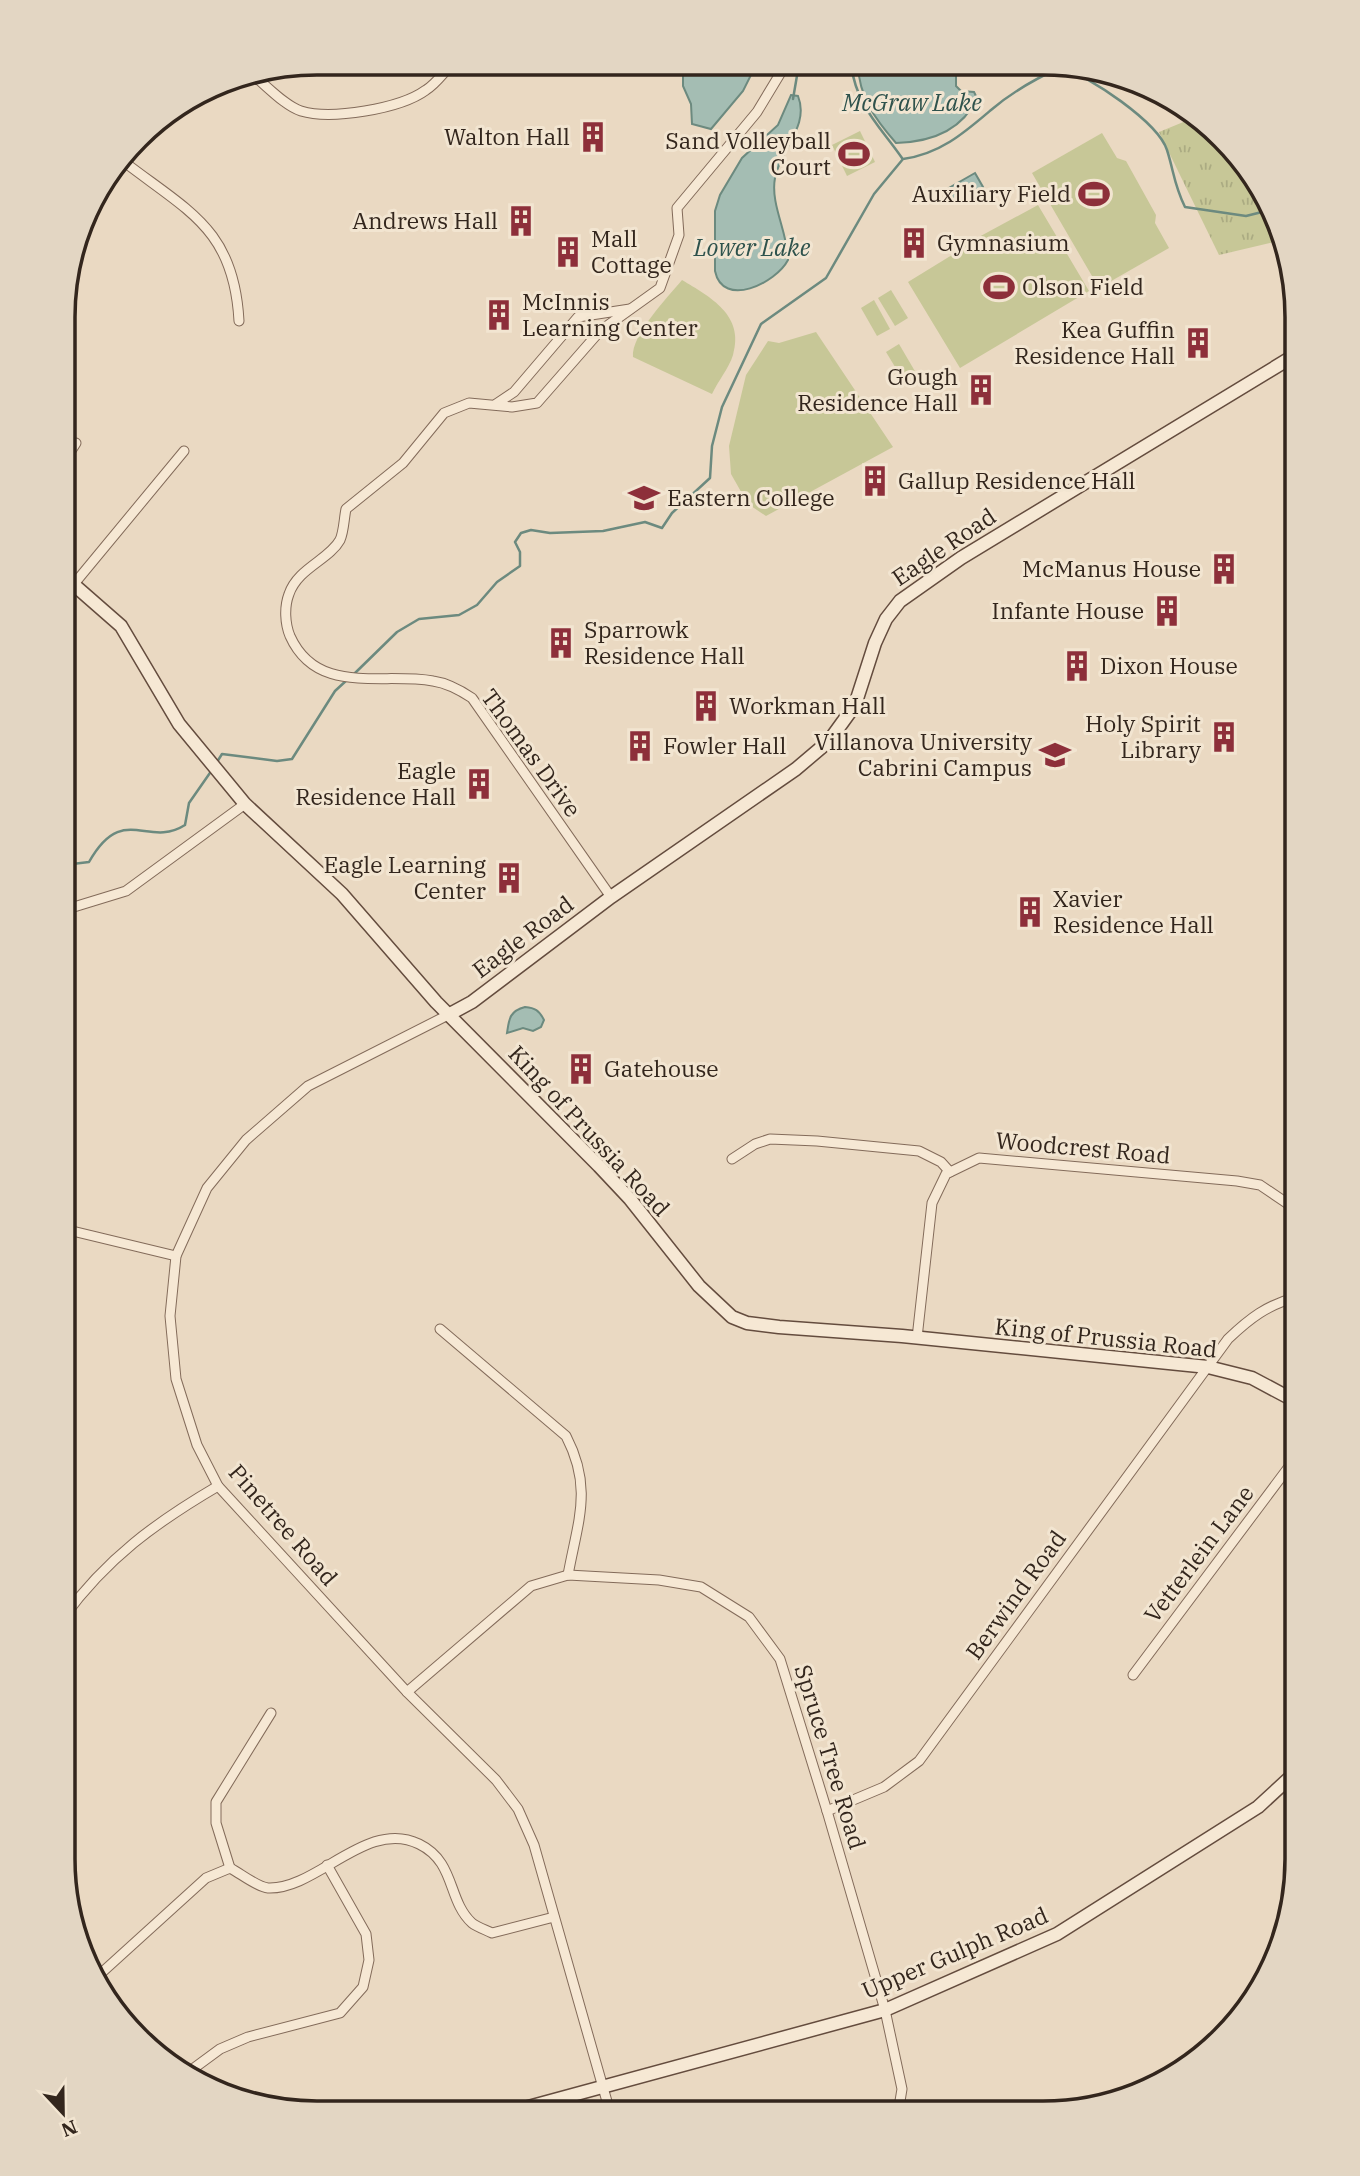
<svg xmlns="http://www.w3.org/2000/svg" width="1360" height="2176" viewBox="0 0 1360 2176" font-family="'IBM Plex Serif',serif">
<defs>
<pattern id="grass-tufts" width="24" height="20" patternUnits="userSpaceOnUse" patternTransform="scale(1.75)"><rect width="24" height="20" fill="#c7c797"/><path d="M3 7l-1-3M5 7V3M7 7l1-3M15 17l-1-3M17 17v-4M19 17l1-3" fill="none" stroke="#abab82"/></pattern>
</defs>
<rect width="100%" height="100%" fill="#ead9c2"/>
<!-- grass -->
<polygon fill="url(#grass-tufts)" points="1198,116 1278,220 1282,240 1219,255 1159,132"/>
<!-- garden -->
<g fill="#c7c797">
<polygon points="860,131 875,162 847,176 832,145"/>
<polygon points="1102,133 1117,158 1126,161 1156,215 1155,223 1169,248 1099,288 1032,173"/>
<polygon points="1038,205 1089,291 960,368 908,282 952,255 953,251"/>
<path d="M 682,280 C 710,297 745,315 733,355 C 729,368 718,381 712,394 L 633,357 C 631,335 668,297 682,280 Z"/>
<polygon points="891,290 908,318 895,326 878,298"/>
<polygon points="874,300 890,329 877,336 861,308"/>
<polygon points="816,332 893,447 766,516 748,504 731,474 729,446 746,375 768,341 779,343"/>
<polygon points="899,344 916,373 903,380 886,352"/>
</g>
<!-- water -->
<g fill="#a4bdb3" stroke="#6c8a7f" stroke-width="2">
<polygon points="683,64 748,64 751,75 743,91 711,129 692,124 691,104 683,86"/>
<path d="M 858,65 L 990,65 L 956,74 L 956,86 L 961,91 L 974,92 L 977,98 C 962,131 930,142 896,143 C 875,119 859,97 858,65 Z"/>
<path d="M 791,95 L 798,96 C 810,126 780,149 775,178 C 770,204 788,233 788,260 C 776,283 723,309 715,271 L 715,211 L 720,195 L 742,158 L 778,125 Z"/>
<polygon points="975,173 983,187 956,203 947,189"/>
<path d="M 525,1007 C 535,1008 539,1010 544,1020 L 541,1027 L 533,1031 L 523,1028 L 507,1033 C 509,1020 509,1011 525,1007 Z"/>
</g>
<g fill="none" stroke-linecap="round" stroke-linejoin="round">
<!-- stream -->
<g stroke="#6c8a7f" stroke-width="2.5">
<path d="M 851,65 C 857,107 879,125 902,158"/>
<polyline points="793,99 799,64"/>
<path d="M 353,675 L 397,632 L 419,619 L 459,615 L 477,605 L 497,582 L 520,566 L 520,552 L 515,542 L 521,533 L 531,530 L 550,533 L 603,531 L 645,522 L 662,528 L 672,513 L 710,478 L 712,446 L 722,407 L 761,324 L 826,278 L 874,194 L 903,159 C 940,154 964,133 991,110 C 1012,92 1037,78 1061,67 C 1089,76 1158,122 1167,150 C 1174,172 1174,185 1185,207 L 1246,216 L 1270,210"/>
<polyline points="217,762 222,754 277,761 292,759 335,691 348,679"/>
<path d="M 64,865 L 89,862 C 123,802 147,849 185,825 L 189,803 L 212,770"/>
</g>
<defs>
<g id="street">
<path d="M 254,76 C 267,86 285,106 301,111 C 331,120 400,109 426,90 C 436,84 444,72 453,63"/>
<path d="M 123,161 C 189,212 234,229 239,321"/>
<polyline points="496,404 514,392 578,317 630,309"/>
<polyline points="65,460 76,443"/>
<polyline points="74,584 184,451"/>
<path d="M 611,897 L 472,698 C 460,690 447,683 433,681 C 381,672 317,696 290,636 C 285,624 284,607 289,594 C 298,568 329,560 340,540 C 344,531 344,518 346,509 L 403,463 L 444,413 L 469,403 L 512,407 L 537,403 L 600,331 L 660,288 L 679,235 L 677,208 L 757,112 L 786,64"/>
<polyline points="64,910 126,891 245,804"/>
<polyline points="448,1015 308,1086 246,1140 207,1188 176,1256 170,1316 176,1379 197,1445 218,1486 407,1692 496,1780 518,1809 534,1845 610,2112"/>
<polyline points="732,1159 755,1144 770,1139 817,1141 919,1151 941,1162 950,1172"/>
<polyline points="64,1229 176,1256"/>
<path d="M 440,1329 L 566,1436 C 593,1488 578,1520 568,1575"/>
<polyline points="917,1338 932,1203 946,1174 979,1158 1237,1181 1260,1185 1297,1210"/>
<path d="M 63,1618 C 107,1558 155,1523 218,1486"/>
<polyline points="1133,1675 1297,1456"/>
<polyline points="407,1692 531,1586 568,1575 659,1580 701,1587 749,1617 780,1659 827,1811 885,2010 902,2089 898,2113"/>
<path d="M 827,1811 L 884,1787 L 919,1761 L 1228,1339 C 1250,1318 1267,1305 1297,1297"/>
<polyline points="230,1868 216,1823 216,1802 271,1713"/>
<path d="M 98,1976 L 206,1878 L 230,1868 C 240,1873 257,1887 268,1888 C 317,1890 367,1818 419,1844 C 456,1862 447,1900 472,1923 C 477,1927 486,1930 492,1933 L 554,1917"/>
<polyline points="186,2074 220,2049 248,2037 340,2013 363,1987 369,1960 366,1934 327,1865"/>
</g>
<g id="secondary">
<polyline points="65,577 121,626 179,724 245,804 342,894 436,1002 599,1166 630,1199 699,1286 732,1317 747,1323 779,1327 902,1336 1208,1367 1252,1378 1297,1402"/>
<polyline points="448,1015 472,1002 611,897 796,769 829,741 855,705 875,643 886,619 900,601 961,558 1297,354"/>
<polyline points="510,2112 885,2010 1057,1934 1258,1807 1296,1772"/>
</g>
</defs>
<!-- street casing -->
<use href="#street" stroke="#836b5a" stroke-width="11"/>
<!-- secondary casing -->
<use href="#secondary" stroke="#644c3e" stroke-width="15"/>
<!-- street -->
<use href="#street" stroke="#f6e8d4" stroke-width="9"/>
<!-- secondary -->
<use href="#secondary" stroke="#f6e8d4" stroke-width="12"/>
</g>
<!-- icons -->
<defs>
<symbol id="building-bare" viewBox="-9 -9 18 18"><path d="M-4-6H4V6H1V3H-1V6H-4ZM-2.5-4.3h1.7v1.8h-1.7ZM.8-4.3h1.7v1.8H.8ZM-2.5-1h1.7V.8h-1.7ZM.8-1h1.7V.8H.8Z" fill="#8d2f3a" stroke="#f2e5d1" stroke-width="2.5" paint-order="stroke"/></symbol>
<symbol id="stadium-bare" viewBox="-9 -9 18 18"><path d="M0-5a6.5 5 0 1 0 0 10a6.5 5 0 1 0 0-10ZM-3.5-1.8h7v3.6h-7Z" fill="#8d2f3a" stroke="#f2e5d1" stroke-width="2.5" paint-order="stroke"/></symbol>
<symbol id="school-bare" viewBox="-9 -9 18 18"><path d="M0-5L7-2L0 1L-7-2ZM-4 1L0 2.5L4 1V4Q0 6-4 4Z" fill="#8d2f3a" stroke="#f2e5d1" stroke-width="2.5" paint-order="stroke"/></symbol>
<symbol id="university-bare" viewBox="-9 -9 18 18"><path d="M0-5L7-2L0 1L-7-2ZM-4 1L0 2.5L4 1V4Q0 6-4 4Z" fill="#8d2f3a" stroke="#f2e5d1" stroke-width="2.5" paint-order="stroke"/></symbol>
</defs>
<g fill-rule="evenodd">
<use href="#building-bare" x="571" y="115" width="44" height="44"/>
<use href="#stadium-bare" x="832" y="132" width="44" height="44"/>
<use href="#stadium-bare" x="1072" y="172" width="44" height="44"/>
<use href="#building-bare" x="499" y="199" width="44" height="44"/>
<use href="#building-bare" x="892" y="221" width="44" height="44"/>
<use href="#building-bare" x="546" y="230" width="44" height="44"/>
<use href="#stadium-bare" x="977" y="265" width="44" height="44"/>
<use href="#building-bare" x="477" y="293" width="44" height="44"/>
<use href="#building-bare" x="1176" y="321" width="44" height="44"/>
<use href="#building-bare" x="959" y="368" width="44" height="44"/>
<use href="#building-bare" x="853" y="459" width="44" height="44"/>
<use href="#school-bare" x="622" y="476" width="44" height="44"/>
<use href="#building-bare" x="1202" y="547" width="44" height="44"/>
<use href="#building-bare" x="1145" y="589" width="44" height="44"/>
<use href="#building-bare" x="539" y="621" width="44" height="44"/>
<use href="#building-bare" x="1055" y="644" width="44" height="44"/>
<use href="#building-bare" x="684" y="684" width="44" height="44"/>
<use href="#building-bare" x="1202" y="715" width="44" height="44"/>
<use href="#building-bare" x="618" y="724" width="44" height="44"/>
<use href="#university-bare" x="1033" y="733" width="44" height="44"/>
<use href="#building-bare" x="457" y="762" width="44" height="44"/>
<use href="#building-bare" x="487" y="856" width="44" height="44"/>
<use href="#building-bare" x="1008" y="890" width="44" height="44"/>
<use href="#building-bare" x="559" y="1047" width="44" height="44"/>
</g>
<g text-anchor="middle" stroke-width="6" stroke-linejoin="round" paint-order="stroke">
<!-- poi labels -->
<g font-size="23" fill="#33261d" stroke="#f2e5d1" text-anchor="end">
<text x="570" y="145">Walton Hall</text>
<text x="831" y="149">Sand Volleyball<tspan x="831" dy="26">Court</tspan></text>
<text x="1071" y="202">Auxiliary Field</text>
<text x="498" y="229">Andrews Hall</text>
<text x="591" y="247" text-anchor="start">Mall<tspan x="591" dy="26">Cottage</tspan></text>
<text x="937" y="251" text-anchor="start">Gymnasium</text>
<text x="1022" y="295" text-anchor="start">Olson Field</text>
<text x="522" y="310" text-anchor="start">McInnis<tspan x="522" dy="26">Learning Center</tspan></text>
<text x="1175" y="338">Kea Guffin<tspan x="1175" dy="26">Residence Hall</tspan></text>
<text x="958" y="385">Gough<tspan x="958" dy="26">Residence Hall</tspan></text>
<text x="898" y="489" text-anchor="start">Gallup Residence Hall</text>
<text x="667" y="506" text-anchor="start">Eastern College</text>
<text x="1201" y="577">McManus House</text>
<text x="1144" y="619">Infante House</text>
<text x="584" y="638" text-anchor="start">Sparrowk<tspan x="584" dy="26">Residence Hall</tspan></text>
<text x="1100" y="674" text-anchor="start">Dixon House</text>
<text x="729" y="714" text-anchor="start">Workman Hall</text>
<text x="1201" y="732">Holy Spirit<tspan x="1201" dy="26">Library</tspan></text>
<text x="1032" y="750">Villanova University<tspan x="1032" dy="26">Cabrini Campus</tspan></text>
<text x="663" y="754" text-anchor="start">Fowler Hall</text>
<text x="456" y="779">Eagle<tspan x="456" dy="26">Residence Hall</tspan></text>
<text x="486" y="873">Eagle Learning<tspan x="486" dy="26">Center</tspan></text>
<text x="1053" y="907" text-anchor="start">Xavier<tspan x="1053" dy="26">Residence Hall</tspan></text>
<text x="604" y="1077" text-anchor="start">Gatehouse</text>
</g>
<!-- street labels -->
<g font-size="23" fill="#33261d" stroke="#f2e5d1">
<text transform="translate(944 547) rotate(-34)" y="8">Eagle Road</text>
<text transform="translate(531 753) rotate(54)" y="8">Thomas Drive</text>
<text transform="translate(523 937) rotate(-37)" y="8">Eagle Road</text>
<text transform="translate(589 1131) rotate(47)" y="8">King of Prussia Road</text>
<text transform="translate(1083 1148) rotate(5)" y="8">Woodcrest Road</text>
<text transform="translate(1106 1338) rotate(6)" y="8">King of Prussia Road</text>
<text transform="translate(283 1525) rotate(49)" y="8">Pinetree Road</text>
<text transform="translate(1199 1554) rotate(-53)" y="8">Vetterlein Lane</text>
<text transform="translate(1016 1595) rotate(-54)" y="8">Berwind Road</text>
<text transform="translate(830 1757) rotate(73)" y="8">Spruce Tree Road</text>
<text transform="translate(955 1953) rotate(-23)" y="8">Upper Gulph Road</text>
</g>
<!-- water labels -->
<g font-size="24" font-style="italic" fill="#2e524c" stroke="#f2e5d1">
<text x="912" y="111">McGraw Lake</text>
<text x="752" y="256">Lower Lake</text>
</g>
</g>
<!-- crop -->
<path d="M0 0H1360V2176H0ZM317 75H1043A242 242 0 0 1 1285 317V1859A242 242 0 0 1 1043 2101H317A242 242 0 0 1 75 1859V317A242 242 0 0 1 317 75Z" fill="#e3d6c3" fill-rule="evenodd"/>
<path fill="none" stroke="#33261d" stroke-width="3.5" d="M317 75H1043A242 242 0 0 1 1285 317V1859A242 242 0 0 1 1043 2101H317A242 242 0 0 1 75 1859V317A242 242 0 0 1 317 75Z"/>
<!-- north arrow -->
<g transform="translate(63 2113) rotate(158)" stroke="#f2e5d1" stroke-width="5" paint-order="stroke">
<path d="M0-5L12 26L0 18L-12 26Z" fill="#33261d"/>
<text y="-10" font-size="19" font-weight="bold" text-anchor="middle" fill="#33261d">N</text>
</g>
</svg>
